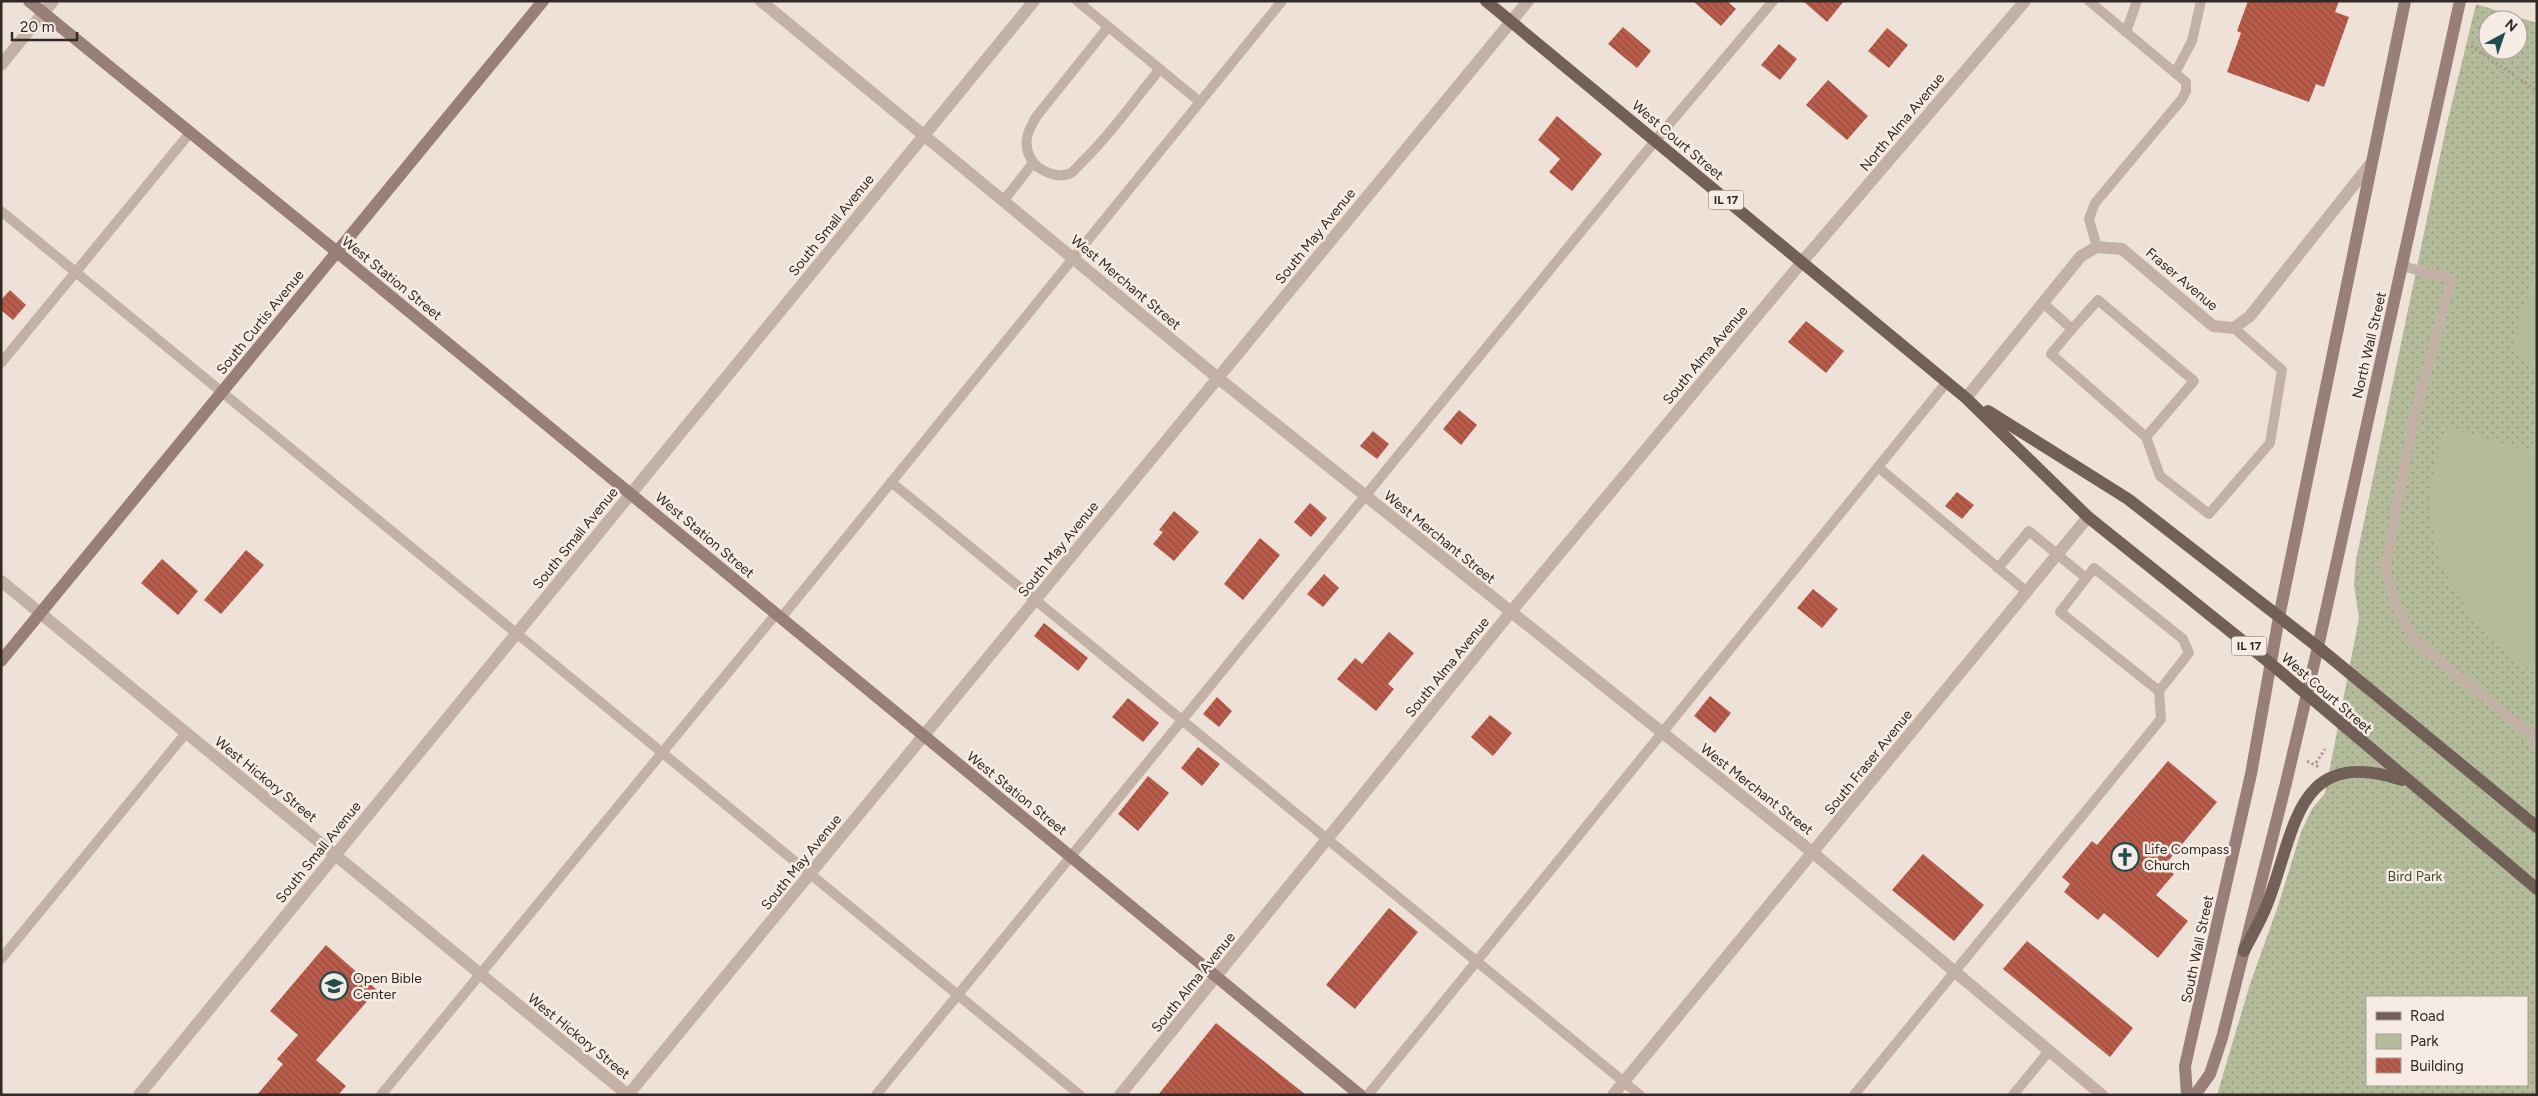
<svg xmlns="http://www.w3.org/2000/svg" width="2538" height="1096" viewBox="0 0 2538 1096" font-family="Figtree,sans-serif">
<defs>
<pattern id="green-dots" width="8" height="8" patternUnits="userSpaceOnUse" patternTransform="scale(1.25)"><rect width="8" height="8" fill="#b3bb9a"/><path d="M2 2h.1M6 6h.1" fill="none" stroke="#92987d" stroke-width="1.8" stroke-linecap="round"/></pattern>
<pattern id="building-back-hatch" width="6" height="6" patternUnits="userSpaceOnUse" patternTransform="scale(1.25)"><rect width="6" height="6" fill="#b95c4b"/><path d="M-1 5l2 2M0 0l6 6M5-1l2 2" fill="none" stroke="#974c3e"/></pattern>
</defs>
<rect width="100%" height="100%" fill="#eee2d8"/>
<!-- green -->
<path fill="url(#green-dots)" fill-rule="evenodd" d="M 2476,4 L 2537,23 L 2537,1095 L 2217,1095 L 2250,984 L 2278,906 L 2301,832 L 2312,809 L 2325,793 L 2359,618 L 2354,585 L 2356,560 L 2445,132 ZM 2488,20 L 2518,20 L 2518,50 L 2488,50 ZM 2367,997 L 2527,997 L 2527,1085 L 2367,1085 Z"/>
<!-- pitch -->
<g fill="#b3bb9a">
<polygon points="2537,266 2537,375 2521,359 2513,343"/>
<path d="M 2447,428 L 2537,452 L 2537,673 C 2526,666 2514,660 2505,652 C 2457,611 2423,543 2432,479 C 2435,461 2441,445 2447,428 Z"/>
</g>
<!-- building -->
<g fill="url(#building-back-hatch)">
<polygon points="1693,1 1727,1 1736,9 1721,26"/>
<polygon points="1803,1 1844,1 1827,22"/>
<polygon points="2248,1 2339,1 2335,12 2349,17 2324,87 2316,84 2309,102 2227,72 2241,33 2237,31"/>
<polygon points="1623,27 1651,51 1637,68 1608,44"/>
<polygon points="1887,28 1908,45 1889,68 1868,51"/>
<polygon points="1779,44 1797,59 1780,80 1761,65"/>
<polygon points="1828,80 1868,116 1847,140 1806,105"/>
<polygon points="1557,116 1602,154 1572,191 1549,172 1560,159 1538,140"/>
<polygon points="10,290 26,305 13,320 1,310 1,300"/>
<polygon points="1806,321 1844,351 1826,373 1788,342"/>
<polygon points="1459,410 1477,425 1461,445 1443,429"/>
<polygon points="1373,431 1389,444 1377,459 1360,446"/>
<polygon points="1957,492 1974,505 1962,519 1945,506"/>
<polygon points="1310,503 1327,518 1311,537 1294,522"/>
<polygon points="1174,511 1199,532 1174,561 1153,544 1163,532 1159,530"/>
<polygon points="1260,538 1280,555 1243,600 1224,584"/>
<polygon points="246,550 264,565 221,614 204,600"/>
<polygon points="162,559 198,591 178,615 141,583"/>
<polygon points="1324,574 1339,588 1323,607 1307,594"/>
<polygon points="1813,589 1838,609 1822,628 1797,608"/>
<polygon points="1044,623 1088,658 1078,671 1034,636"/>
<polygon points="1389,632 1414,653 1388,684 1394,689 1376,711 1337,679 1355,658 1362,664"/>
<polygon points="1710,696 1731,713 1715,733 1694,716"/>
<polygon points="1217,697 1232,711 1219,727 1203,714"/>
<polygon points="1128,698 1159,723 1143,742 1112,717"/>
<polygon points="1490,715 1512,733 1493,756 1471,737"/>
<polygon points="1198,747 1220,764 1202,786 1181,768"/>
<polygon points="2168,761 2217,802 2164,866 2174,874 2156,895 2188,921 2158,958 2104,913 2098,920 2064,892 2070,884 2062,877 2092,841 2097,845"/>
<polygon points="1148,776 1169,793 1138,831 1118,814"/>
<polygon points="1923,854 1984,905 1954,941 1892,890"/>
<polygon points="1389,908 1418,932 1355,1009 1326,985"/>
<polygon points="2027,941 2133,1028 2110,1057 2003,969"/>
<polygon points="326,945 377,990 316,1060 346,1086 338,1095 257,1095 283,1064 277,1059 298,1035 270,1011"/>
<polygon points="1216,1023 1306,1095 1158,1095"/>
</g>
<g fill="none" stroke-linecap="round" stroke-linejoin="round">
<!-- path -->
<g stroke="#b09b90" stroke-width="3" stroke-dasharray="2.5 2.5" stroke-linecap="butt">
<polyline points="2471,46 2537,91"/>
<polyline points="2307,761 2319,767"/>
<polyline points="2316,763 2325,749"/>
</g>
<!-- lane -->
<g stroke="#c4b1a6" stroke-width="10">
<polyline points="1077,1 1200,102"/>
<polyline points="2089,1 2186,82 2186,91 2182,99 2095,203 2089,219 2097,247"/>
<path d="M 1108,27 L 1036,117 C 1028,131 1022,143 1031,159 C 1037,170 1058,180 1071,173 C 1075,170 1080,164 1084,160 C 1112,133 1135,99 1160,69"/>
<polyline points="2126,32 2137,1"/>
<polyline points="2175,73 2192,41 2201,1"/>
<polyline points="1004,200 1033,163"/>
<polyline points="1,211 1080,1095"/>
<polyline points="2402,266 2452,279 2415,413 2385,568 2395,603 2413,639 2537,740"/>
<polyline points="2043,303 2072,329 2051,354 2146,437 2160,476 2209,514 2270,443 2282,370 2234,328"/>
<polyline points="2072,329 2098,300 2194,381 2146,437"/>
<polyline points="1,363 189,134"/>
<polyline points="1878,467 2027,592"/>
<polyline points="891,482 1640,1095"/>
<polyline points="1998,568 2029,531 2086,578"/>
<polyline points="781,618 1282,1"/>
<polyline points="1,959 186,733"/>
<polyline points="381,1095 776,614"/>
<polyline points="876,1095 1655,141 1773,1"/>
<polyline points="1368,1095 1947,382"/>
<polyline points="1854,1095 2161,719 2159,691 2189,653 2183,639 2094,568 2060,612 2159,691"/>
<polyline points="2013,1095 2049,1051"/>
</g>
<!-- street -->
<g stroke="#c4b1a6" stroke-width="12">
<polyline points="761,1 1218,378 1812,852 2102,1095"/>
<polyline points="1,65 53,1"/>
<polyline points="1966,398 2081,256 2097,247 2122,249 2213,326 2234,328 2250,316 2372,162"/>
<polyline points="1,581 628,1095"/>
<polyline points="139,1095 1034,1"/>
<polyline points="628,1095 1528,1"/>
<polyline points="1120,1095 1510,613 1802,262 2025,1"/>
<polyline points="1613,1095 2088,517"/>
</g>
<!-- secondary -->
<g stroke="#988078" stroke-width="12">
<polyline points="29,1 337,252 1360,1095"/>
<polyline points="1,661 543,1"/>
<polyline points="2187,1095 2185,1066 2251,774 2279,617 2405,1"/>
<polyline points="2195,1095 2210,1074 2222,1038 2286,783 2318,647 2460,1"/>
</g>
<!-- primary -->
<g stroke="#725f58" stroke-width="12">
<polyline points="1486,1 1966,398 2088,517 2270,663 2537,889"/>
<polyline points="1988,411 2128,499 2318,647 2537,827"/>
<path d="M 2244,951 C 2251,937 2260,922 2266,907 C 2296,834 2293,744 2402,780"/>
</g>
</g>
<!-- icons -->
<defs>
<symbol id="church-ring" viewBox="-11 -11 22 22"><circle r="9.5" fill="#f6ece4" stroke="#204e4d" stroke-width="1.5"/><path d="M-1.2-6h2.4v3.5h3.3v2.4h-3.3V6h-2.4V-.1h-3.3v-2.4h3.3Z" fill="#204e4d"/></symbol>
<symbol id="school-ring" viewBox="-11 -11 22 22"><circle r="9.5" fill="#f6ece4" stroke="#204e4d" stroke-width="1.5"/><path d="M0-5L7-2L0 1L-7-2ZM-4 1L0 2.5L4 1V4Q0 6-4 4Z" fill="#204e4d"/></symbol>
</defs>
<g fill-rule="evenodd">
<use href="#church-ring" x="2109" y="841" width="32" height="32"/>
<use href="#school-ring" x="318" y="970" width="32" height="32"/>
</g>
<g text-anchor="middle" stroke-width="5" stroke-linejoin="round" paint-order="stroke">
<!-- shield labels -->
<g fill="#f6ece4" stroke="#6c645f" stroke-width="1">
<rect x="1708.5" y="190.5" width="35" height="19" rx="4"/>
<rect x="2231.5" y="636.5" width="35" height="19" rx="4"/>
</g>
<g font-size="12" font-weight="bold" fill="#312926">
<text x="1726" y="204">IL 17</text>
<text x="2249" y="650">IL 17</text>
</g>
<!-- street labels -->
<g font-size="14" fill="#312926" stroke="#f6ece4">
<text transform="translate(1902 122) rotate(-50)" y="5">North Alma Avenue</text>
<text transform="translate(1678 140) rotate(40)" y="5">West Court Street</text>
<text transform="translate(831 225) rotate(-51)" y="5">South Small Avenue</text>
<text transform="translate(1315 236) rotate(-51)" y="5">South May Avenue</text>
<text transform="translate(392 278) rotate(39)" y="5">West Station Street</text>
<text transform="translate(2182 279) rotate(40)" y="5">Fraser Avenue</text>
<text transform="translate(1126 282) rotate(40)" y="5">West Merchant Street</text>
<text transform="translate(260 322) rotate(-51)" y="5">South Curtis Avenue</text>
<text transform="translate(2369 345) rotate(-77)" y="5">North Wall Street</text>
<text transform="translate(1705 355) rotate(-50)" y="5">South Alma Avenue</text>
<text transform="translate(705 535) rotate(40)" y="5">West Station Street</text>
<text transform="translate(1440 537) rotate(39)" y="5">West Merchant Street</text>
<text transform="translate(575 538) rotate(-51)" y="5">South Small Avenue</text>
<text transform="translate(1058 549) rotate(-51)" y="5">South May Avenue</text>
<text transform="translate(1447 667) rotate(-51)" y="5">South Alma Avenue</text>
<text transform="translate(2327 693) rotate(41)" y="5">West Court Street</text>
<text transform="translate(1868 762) rotate(-51)" y="5">South Fraser Avenue</text>
<text transform="translate(266 779) rotate(39)" y="5">West Hickory Street</text>
<text transform="translate(1757 789) rotate(38)" y="5">West Merchant Street</text>
<text transform="translate(1017 793) rotate(39)" y="5">West Station Street</text>
<text transform="translate(318 852) rotate(-51)" y="5">South Small Avenue</text>
<text transform="translate(801 862) rotate(-51)" y="5">South May Avenue</text>
<text transform="translate(2197 949) rotate(-78)" y="5">South Wall Street</text>
<text transform="translate(1193 982) rotate(-51)" y="5">South Alma Avenue</text>
<text transform="translate(579 1036) rotate(39)" y="5">West Hickory Street</text>
</g>
<!-- poi labels -->
<g font-size="14" fill="#312926" stroke="#f6ece4" text-anchor="start">
<text x="2144" y="854">Life Compass<tspan x="2144" dy="16">Church</tspan></text>
<text x="353" y="983">Open Bible<tspan x="353" dy="16">Center</tspan></text>
</g>
<!-- park labels -->
<g font-size="14" fill="#444d2c" stroke="#f6ece4">
<text x="2415" y="881">Bird Park</text>
</g>
</g>
<!-- border -->
<rect width="2538" height="1096" fill="none" stroke="#312926" stroke-width="5"/>
<!-- legend -->
<rect x="2366" y="996" width="162" height="90" fill="#f6ece4" stroke="#a79e98"/>
<rect x="2376" y="1012" width="25" height="8" fill="#725f58" stroke="#a79e98"/>
<text x="2410" y="1021" font-size="15" fill="#312926">Road</text>
<rect x="2376" y="1034" width="25" height="15" fill="#b3bb9a" stroke="#a79e98"/>
<text x="2410" y="1046" font-size="15" fill="#312926">Park</text>
<rect x="2376" y="1058" width="25" height="15" fill="url(#building-back-hatch)" stroke="#a79e98"/>
<text x="2410" y="1071" font-size="15" fill="#312926">Building</text>
<!-- north arrow -->
<g transform="translate(2503 35) rotate(40)"><circle r="24" fill="#f6ece4" stroke="#a79e98"/>
<path d="M0-4L9 19L0 12L-9 19Z" fill="#204e4d"/>
<text y="-8" font-size="14" font-weight="bold" text-anchor="middle" fill="#312926">N</text>
</g>
<!-- scale -->
<path d="M12 32v8h65v-8" fill="none" stroke="#312926" stroke-width="2.5"/>
<text x="20" y="32" font-size="15" fill="#312926" stroke="#f6ece4" stroke-width="4" paint-order="stroke">20 m</text>
</svg>
